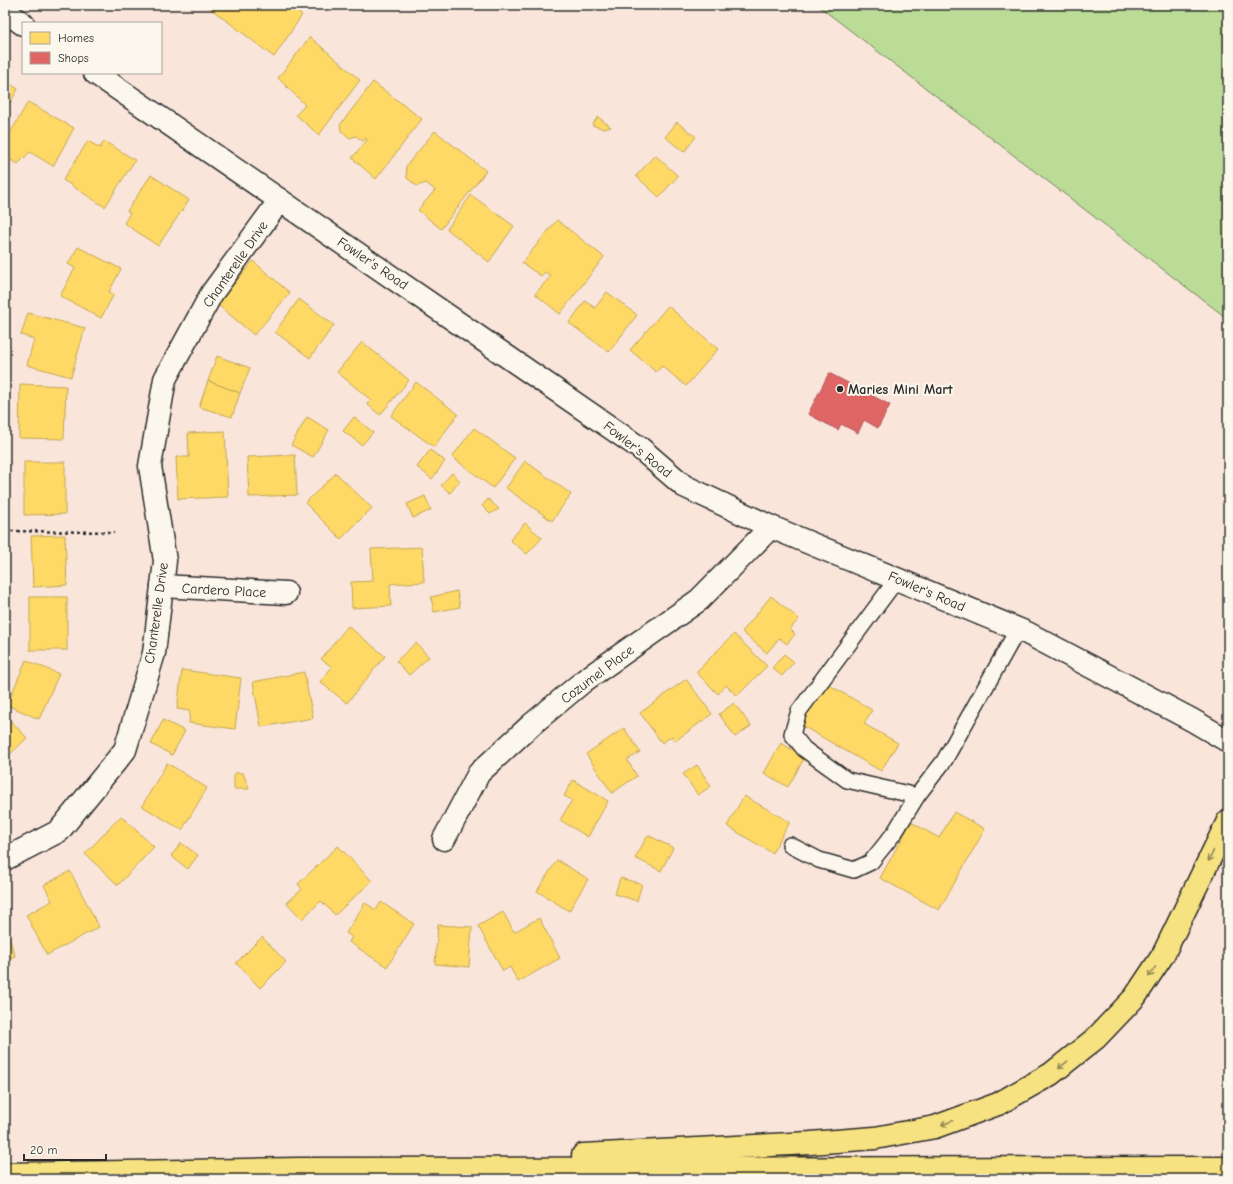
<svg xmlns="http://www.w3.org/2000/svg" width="1233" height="1184" viewBox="0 0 1233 1184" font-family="'Comic Neue',sans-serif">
<rect width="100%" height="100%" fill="#fae5db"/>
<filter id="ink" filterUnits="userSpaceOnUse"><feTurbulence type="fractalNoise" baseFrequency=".025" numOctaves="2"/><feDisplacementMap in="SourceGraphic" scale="8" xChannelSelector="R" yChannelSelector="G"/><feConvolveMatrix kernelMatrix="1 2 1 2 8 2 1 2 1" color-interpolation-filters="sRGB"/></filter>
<g filter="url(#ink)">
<!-- green -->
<polygon fill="#bbdc96" stroke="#738460" points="817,5 1228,5 1228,319"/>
<!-- homes -->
<g fill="#ffd966" stroke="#bfa554">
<polygon points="206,5 288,5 302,15 274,57"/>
<polygon points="310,37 360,80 319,135 296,115 305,105 278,78"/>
<polygon points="5,81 18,89 5,111"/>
<polygon points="373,82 422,119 376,179 352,158 367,140 366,138 363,141 356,136 350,138 341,131 340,125"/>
<polygon points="28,102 74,128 53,166 30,152 18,164 5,157 5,142"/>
<polygon points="598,117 611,127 604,129 592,125"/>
<polygon points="677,122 696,137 684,152 665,137"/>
<polygon points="435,131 486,171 441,229 418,210 435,190 426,183 417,186 407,178 406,166"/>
<polygon points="88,141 100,148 104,141 135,160 105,207 63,180"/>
<polygon points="655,155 678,176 659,197 636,176"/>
<polygon points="151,175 189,200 158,246 124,223 130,213 127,211"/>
<polygon points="471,195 514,226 489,262 447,229"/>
<polygon points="557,220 604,257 560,314 535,294 551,276 545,272 541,276 522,263"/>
<polygon points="78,247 121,269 109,292 114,294 101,318 60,296 75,268 68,264"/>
<polygon points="253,261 290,293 254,335 217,304"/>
<polygon points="607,292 637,315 609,352 569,323 585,301 595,308"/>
<polygon points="299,299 334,325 310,358 275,332"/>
<polygon points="668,306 718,349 686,386 662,366 656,372 630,350"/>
<polygon points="28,313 85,328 71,377 27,365 34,339 21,335"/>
<polygon points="362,342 409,380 380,415 367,404 371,400 337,372"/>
<polygon points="217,356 250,368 240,393 208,381"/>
<polygon points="208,381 240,393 232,417 199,407"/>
<polygon points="416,382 458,414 434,447 391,416"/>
<polygon points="20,384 66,386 64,439 19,438"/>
<polygon points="307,417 329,430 313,457 291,445"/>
<polygon points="354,417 373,432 362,445 343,431"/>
<polygon points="474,428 515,458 493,488 452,457"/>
<polygon points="225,431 228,497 178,499 176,457 189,457 188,433"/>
<polygon points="430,450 445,461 432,479 417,467"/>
<polygon points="295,455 297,495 249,497 247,457"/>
<polygon points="525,461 571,494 552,521 506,488"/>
<polygon points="24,462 65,462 65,514 24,515"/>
<polygon points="336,473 372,508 341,539 305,503"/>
<polygon points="452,473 460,481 450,493 441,485"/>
<polygon points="425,496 431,510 413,518 407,504"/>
<polygon points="488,499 499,509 490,514 482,506"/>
<polygon points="525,523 542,538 527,554 510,540"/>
<polygon points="65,535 67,585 33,587 31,536"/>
<polygon points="422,547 424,582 390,584 391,606 352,608 351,582 373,581 371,549"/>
<polygon points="457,591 460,607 434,612 431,597"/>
<polygon points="771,596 799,619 790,629 795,634 787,644 779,638 767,653 742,632"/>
<rect x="30" y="597" width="37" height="53"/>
<polygon points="348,626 385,656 347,703 320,682 332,667 321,659"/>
<polygon points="734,634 767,666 737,696 726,685 718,694 696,672"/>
<polygon points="416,643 429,657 409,675 396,661"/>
<polygon points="784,654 794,662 782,676 772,668"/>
<polygon points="26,660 59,674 39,719 7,705"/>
<polygon points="182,670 241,678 235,729 189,723 190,711 177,709"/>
<polygon points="304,672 313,718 261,727 253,682"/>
<polygon points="686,679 712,714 675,741 672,736 662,743 640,713"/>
<polygon points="824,682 872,710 864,724 898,743 881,771 799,724"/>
<polygon points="734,703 751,726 735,737 719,714"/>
<polygon points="5,715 27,738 5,759"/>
<polygon points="163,720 185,731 172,755 151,744"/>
<polygon points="624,728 640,752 627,760 637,776 612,793 586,754"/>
<polygon points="781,743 805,757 788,787 764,773"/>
<polygon points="167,763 207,788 182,830 142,806"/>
<polygon points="697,765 711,786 698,795 683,774"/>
<polygon points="234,773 243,773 249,789 234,789"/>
<polygon points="573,780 608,801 588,837 560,820 572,800 564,796"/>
<polygon points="744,796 790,822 772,853 727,826"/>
<polygon points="954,812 985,829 939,910 880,878 911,822 939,838"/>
<polygon points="121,816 154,847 118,885 85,854"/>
<polygon points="648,835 673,848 661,871 635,858"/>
<polygon points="181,843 198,855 188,869 171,856"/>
<polygon points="338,846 372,881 335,915 321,901 302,919 287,903 302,889 298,884"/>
<polygon points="557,860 588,879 569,911 537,891"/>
<polygon points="70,871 99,927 47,955 26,915 52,901 44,885"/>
<polygon points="620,878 642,884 637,901 615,894"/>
<polygon points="381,902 414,924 387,967 349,942 352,937 346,933 365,903 376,910"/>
<polygon points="503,912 514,932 539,918 560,958 518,982 510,967 503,971 478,926"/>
<polygon points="5,925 15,956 5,960"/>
<polygon points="438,925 472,927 469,967 435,964"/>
<polygon points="262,937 286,962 260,988 236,963"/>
</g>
<!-- shops -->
<polygon fill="#e06666" stroke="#aa5454" points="829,373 890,405 878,428 864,420 858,433 841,424 838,430 808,414"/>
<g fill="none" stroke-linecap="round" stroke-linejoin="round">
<defs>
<g id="service">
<polyline points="897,579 799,711 792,734 804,749 847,780 917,796 944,761 1018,629"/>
<polyline points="790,845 819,860 854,870 871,862 895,832 917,796"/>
</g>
<g id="minor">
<polyline points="162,586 286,593"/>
<polyline points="444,839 479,773 531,725 585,680 699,600 771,527"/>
<polyline points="5,859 59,831 125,750 154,653 165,561 150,466 165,379 212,293 280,200"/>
</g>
<g id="tertiary">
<polyline points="5,11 23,24"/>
<polyline points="95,73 640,448 684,486 771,527 1027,633 1192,720 1228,741"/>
</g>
<g id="motorway">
<polyline points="583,1155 810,1143 875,1138 935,1127 998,1104 1051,1074 1096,1038 1135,997 1163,955 1228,821"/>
<polyline points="5,1174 299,1169 1228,1168"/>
</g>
</defs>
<!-- service casing -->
<use href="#service" stroke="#2b2b2b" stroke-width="18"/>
<!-- minor casing -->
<use href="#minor" stroke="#2b2b2b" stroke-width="25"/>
<!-- tertiary casing -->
<use href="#tertiary" stroke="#2b2b2b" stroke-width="25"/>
<!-- motorway casing -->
<use href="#motorway" stroke="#2b2b2b" stroke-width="25"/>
<!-- path -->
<polyline stroke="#2b2b2b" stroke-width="2.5" stroke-dasharray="3 3" stroke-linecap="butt" points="5,531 114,532"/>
<!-- service -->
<use href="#service" stroke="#fbf7ec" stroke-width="15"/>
<!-- minor -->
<use href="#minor" stroke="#fbf7ec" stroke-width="22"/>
<!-- tertiary -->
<use href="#tertiary" stroke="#fbf7ec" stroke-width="22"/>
<!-- motorway -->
<use href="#motorway" stroke="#f7e281" stroke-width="22"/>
</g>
<!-- one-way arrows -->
<defs><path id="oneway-shaft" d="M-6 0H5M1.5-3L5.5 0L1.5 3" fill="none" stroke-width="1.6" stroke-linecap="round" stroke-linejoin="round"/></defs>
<g stroke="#918656">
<use href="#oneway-shaft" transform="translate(1211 856) rotate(115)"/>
<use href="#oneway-shaft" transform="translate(1152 972) rotate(124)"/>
<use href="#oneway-shaft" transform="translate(1063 1065) rotate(141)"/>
<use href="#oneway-shaft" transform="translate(947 1123) rotate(159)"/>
</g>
</g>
<!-- markers -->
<circle fill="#2b2b2b" stroke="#fbf7ec" stroke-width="1.5" cx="840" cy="389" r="4"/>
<g text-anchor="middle" stroke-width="4" stroke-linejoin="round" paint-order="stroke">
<!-- street labels -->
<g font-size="14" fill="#2b2b2b" stroke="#fbf7ec">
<text transform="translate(373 263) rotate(34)" y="5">Fowler's Road</text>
<text transform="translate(235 264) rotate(-55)" y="5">Chanterelle Drive</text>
<text transform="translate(638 449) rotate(38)" y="5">Fowler's Road</text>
<text transform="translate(224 590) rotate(3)" y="5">Cardero Place</text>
<text transform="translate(927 591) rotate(23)" y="5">Fowler's Road</text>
<text transform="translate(156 613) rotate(-82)" y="5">Chanterelle Drive</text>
<text transform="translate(597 674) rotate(-37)" y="5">Cozumel Place</text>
</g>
<!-- poi labels -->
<g font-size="14" font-weight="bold" fill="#2b2b2b" stroke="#fbf7ec" text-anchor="start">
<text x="848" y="394">Maries Mini Mart</text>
</g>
</g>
<!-- margin -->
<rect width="1233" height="1184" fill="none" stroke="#fbf7ec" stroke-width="20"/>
<rect x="10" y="10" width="1213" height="1164" fill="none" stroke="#2b2b2b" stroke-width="1.5" filter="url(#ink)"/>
<!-- legend -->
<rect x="22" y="22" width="140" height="52" fill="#fbf7ec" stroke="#a8a59f"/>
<rect x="30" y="32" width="20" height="12" fill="#ffd966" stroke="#a8a59f"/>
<text x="58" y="42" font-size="12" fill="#2b2b2b">Homes</text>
<rect x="30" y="52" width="20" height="12" fill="#e06666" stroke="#a8a59f"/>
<text x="58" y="62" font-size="12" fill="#2b2b2b">Shops</text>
<!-- scale -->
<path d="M24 1154v6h82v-6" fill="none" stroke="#2b2b2b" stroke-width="2"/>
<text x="30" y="1154" font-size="12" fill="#2b2b2b" stroke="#fbf7ec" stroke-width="3" paint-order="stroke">20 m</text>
</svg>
